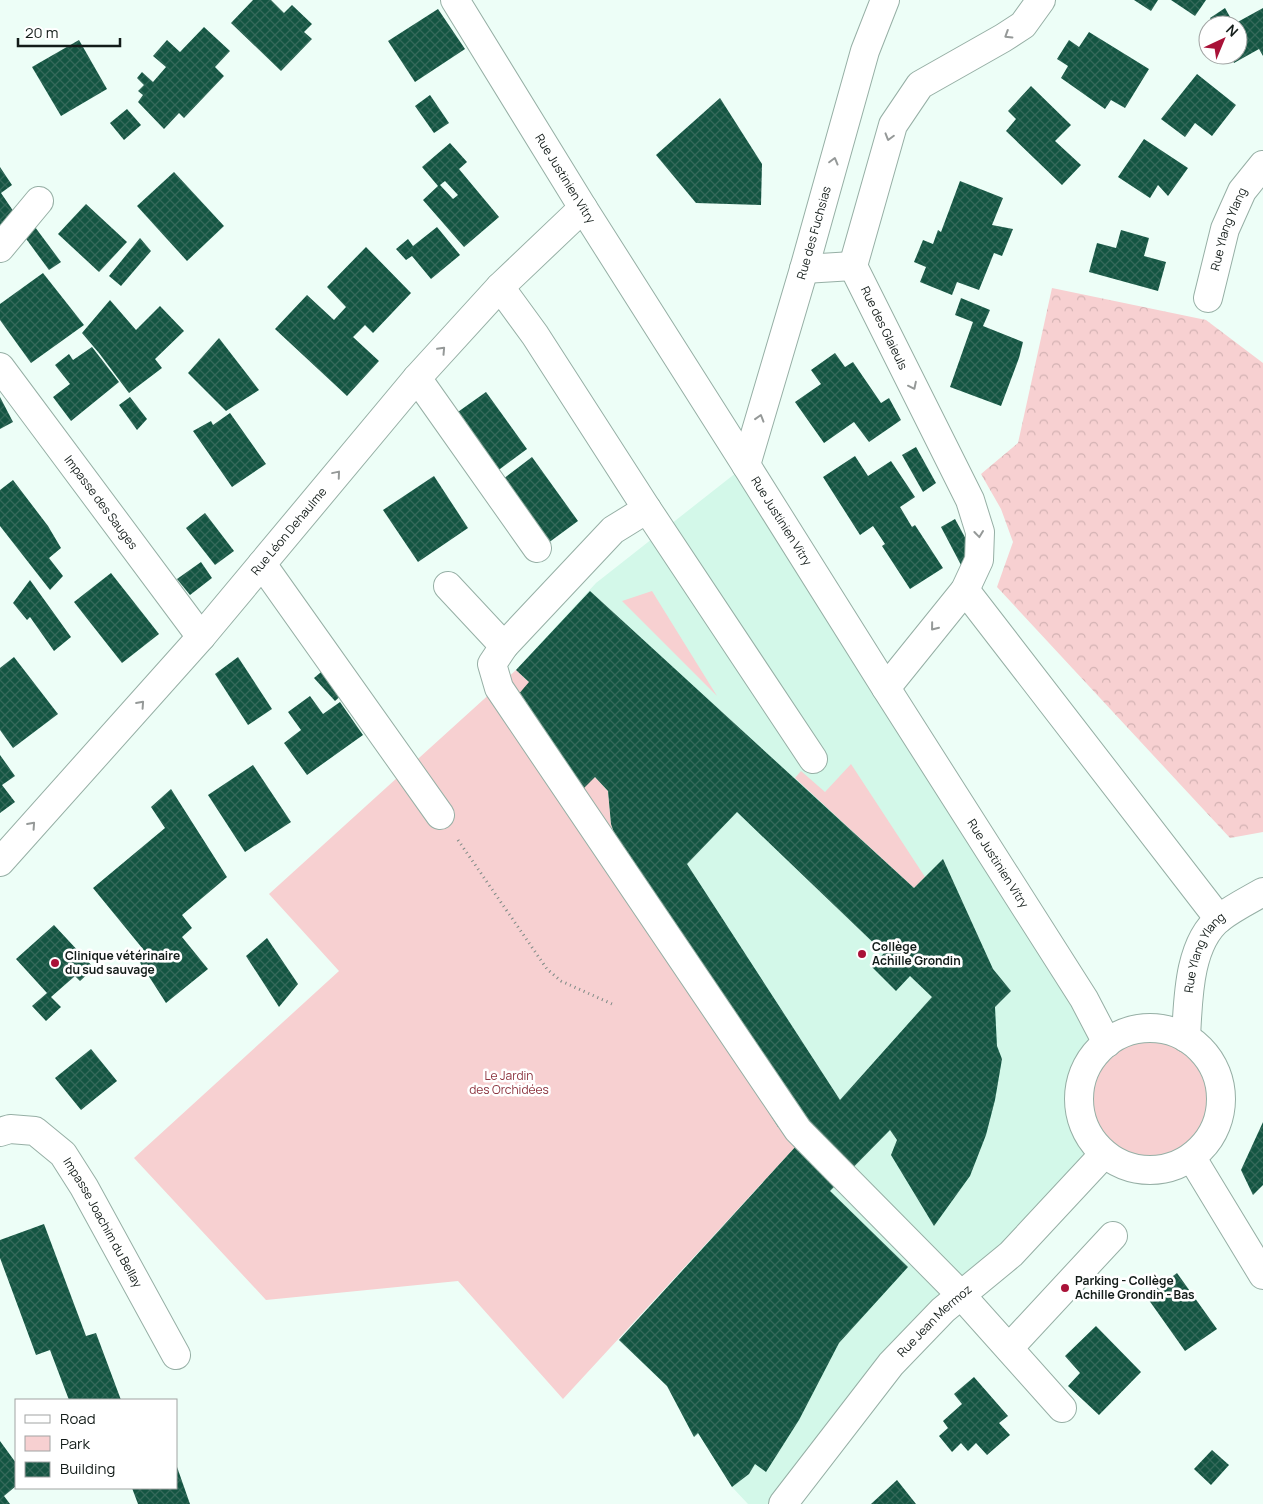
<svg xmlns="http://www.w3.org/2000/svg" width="1263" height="1504" viewBox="0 0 1263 1504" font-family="Manrope,sans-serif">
<defs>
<pattern id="forest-crowns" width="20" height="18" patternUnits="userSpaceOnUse" patternTransform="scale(1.25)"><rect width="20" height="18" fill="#f7d0d1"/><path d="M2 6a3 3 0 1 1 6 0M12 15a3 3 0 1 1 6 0" fill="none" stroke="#d3b2b3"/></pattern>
<pattern id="building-cross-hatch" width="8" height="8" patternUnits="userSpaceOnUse" patternTransform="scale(1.25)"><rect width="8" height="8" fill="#145542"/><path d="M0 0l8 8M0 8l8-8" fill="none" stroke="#35695a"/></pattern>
</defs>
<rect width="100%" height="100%" fill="#edfef7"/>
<!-- built -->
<polygon fill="#d3f8e9" points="746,465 1107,1043 1104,1154 961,1295 783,1504 748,1504 732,1487 699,1434 694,1437 667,1386 619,1340 797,1145 785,1125 778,1127 640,910 611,824 608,791 595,777 529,682 516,670 596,583"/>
<!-- green -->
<g fill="#f7d0d1">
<polygon points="652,591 717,696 622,601"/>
<polygon points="516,670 529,682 595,777 608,791 611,824 640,910 778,1127 785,1124 797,1145 563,1399 458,1281 266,1300 134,1158 339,971 269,894"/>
<polygon points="851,764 925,877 914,888 795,778 801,771 825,792"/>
<circle cx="1150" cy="1099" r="71"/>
</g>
<!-- forest -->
<polygon fill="url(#forest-crowns)" points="1052,288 1206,320 1263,363 1263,832 1230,838 997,587 1013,542 1001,509 981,474 1018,443"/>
<!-- building -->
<g fill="url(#building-cross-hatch)" fill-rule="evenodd">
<polygon points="253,0 271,0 284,13 292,5 312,24 304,32 312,39 281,71 231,23"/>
<polygon points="1134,0 1158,0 1151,11"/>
<polygon points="1171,0 1206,0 1195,16"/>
<polygon points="1225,8 1234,24 1263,8 1263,56 1259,49 1234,63 1230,55 1238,55 1238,25 1214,25 1210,18"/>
<polygon points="438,9 465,49 415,82 388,41"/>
<polygon points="204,27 230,51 215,67 224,76 184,118 179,113 164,129 138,102 143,95 138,91 144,85 137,78 142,72 153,82 166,67 153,56 167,40 180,52"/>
<polygon points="1089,32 1149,69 1125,108 1111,100 1105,109 1061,78 1068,66 1057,59 1069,40 1079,47"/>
<polygon points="79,40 107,89 61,116 32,67"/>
<polygon points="1197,74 1236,105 1212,136 1195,123 1185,137 1161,119"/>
<polygon points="1031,86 1071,125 1055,141 1081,165 1062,185 1006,131 1016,119 1008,111"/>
<polygon points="430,95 449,123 434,133 415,106"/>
<polygon points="720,98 762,164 761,205 696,203 656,155"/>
<polygon points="127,109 141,125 124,140 110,123"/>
<polygon points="1144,139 1188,168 1168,196 1158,185 1150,198 1118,177"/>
<path d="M 450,143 L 467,162 L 459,169 L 499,217 L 464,247 L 423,200 L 438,186 L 422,167 ZM 445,181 L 458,195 L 453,199 L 440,185 Z"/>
<polygon points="0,167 12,185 1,193 16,215 0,225"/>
<polygon points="174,172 224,226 187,261 137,206"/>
<polygon points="960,181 1003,198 992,225 1013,229 1002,256 994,253 979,290 957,282 952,295 920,282 926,267 914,262 923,240 933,244 938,230 941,232"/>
<polygon points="86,204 127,242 99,272 58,234"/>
<polygon points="35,227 61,262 49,270 24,236"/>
<polygon points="437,227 460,255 431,279 412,256 406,260 396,249 408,239 413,246"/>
<polygon points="1121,230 1149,238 1144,256 1166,262 1158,291 1089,272 1097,243 1116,248"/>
<polygon points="140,238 151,251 121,286 109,276"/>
<polygon points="366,247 411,293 373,333 365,325 353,337 379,361 347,396 275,329 307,295 334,320 346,307 327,287"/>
<polygon points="43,273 84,325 31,363 0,320 0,304"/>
<polygon points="961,298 990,310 983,326 1023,342 1019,358 1001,406 950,387 973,322 955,315"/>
<polygon points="110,300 136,330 160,306 184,331 155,359 162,368 129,393 99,353 82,333"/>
<polygon points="219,338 259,390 226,411 188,373"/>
<polygon points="92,347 119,382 71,421 53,397 70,384 55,365 69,354 73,360"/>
<polygon points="835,353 845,367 853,362 881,403 889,398 901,420 869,442 854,422 824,443 795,402 821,384 811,370"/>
<polygon points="486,392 527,449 496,472 455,414"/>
<polygon points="0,397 13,422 0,429"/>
<polygon points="130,397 147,419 137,430 119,405"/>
<polygon points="230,413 266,464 232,487 193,431 211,421 213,425"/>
<polygon points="916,447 936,483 923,492 902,455"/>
<polygon points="855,456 868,476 891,461 915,497 900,507 912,527 915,525 943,568 910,589 882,546 885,544 873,526 860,535 823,477"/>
<polygon points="532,457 578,521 544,546 499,482"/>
<polygon points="434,476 468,528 418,562 383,510"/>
<polygon points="13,480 48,526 61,548 49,558 63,576 50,590 0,526 0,490"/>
<polygon points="205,513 234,551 215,565 186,528"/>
<polygon points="955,519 973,552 961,565 941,527"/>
<polygon points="201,562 212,578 190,595 177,579"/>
<polygon points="111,573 159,634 122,663 74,602"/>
<polygon points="30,580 71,637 54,651 30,617 27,620 13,603"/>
<path d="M 590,591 L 914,888 L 943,859 L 993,969 L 1011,991 L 995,1007 L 997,1046 L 1002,1059 L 995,1100 L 986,1135 L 970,1176 L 934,1226 L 891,1155 L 897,1140 L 890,1130 L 830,1191 L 908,1267 L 839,1343 L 799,1420 L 766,1472 L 755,1464 L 749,1474 L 732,1487 L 698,1433 L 694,1437 L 667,1386 L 619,1340 L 797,1145 L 785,1124 L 778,1127 L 640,910 L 611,824 L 608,791 L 595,777 L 578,794 L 517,696 L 529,682 L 516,670 ZM 737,812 L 884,953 L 872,967 L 896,991 L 910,976 L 932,997 L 840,1100 L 687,864 Z"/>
<polygon points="14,657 58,714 13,748 0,730 0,668"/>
<polygon points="238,657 272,709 248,725 215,674"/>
<polygon points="327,667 345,692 335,701 314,678"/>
<polygon points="310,696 323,714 340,702 363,735 307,775 284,743 301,730 288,712"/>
<polygon points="0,755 15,776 2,785 15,802 0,813"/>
<polygon points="253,765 291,822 245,852 208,795"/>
<polygon points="171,789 227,877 182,915 192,928 182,937 208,969 166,1003 139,961 147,954 93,888 165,828 151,807"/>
<polygon points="54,925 94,968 80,981 75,976 51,997 61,1007 46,1021 32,1006 47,993 16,959"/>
<polygon points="267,938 298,984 279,1007 246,956"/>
<polygon points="91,1049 117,1081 81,1110 55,1078"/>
<polygon points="1263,1122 1263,1185 1253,1195 1241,1170"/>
<polygon points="44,1224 86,1336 96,1333 121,1400 69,1400 50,1350 36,1355 0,1258 0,1240"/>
<polygon points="1177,1273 1217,1329 1185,1351 1146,1296"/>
<polygon points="1096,1326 1141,1372 1099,1415 1068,1386 1080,1373 1065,1356"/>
<polygon points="974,1377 1008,1416 999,1423 1010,1435 987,1455 976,1443 968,1451 961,1443 952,1452 939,1436 948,1428 943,1421 962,1404 954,1394"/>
<polygon points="0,1441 16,1463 16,1486 4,1496 10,1504 0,1504"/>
<polygon points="1212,1450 1229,1465 1211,1485 1194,1469"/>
<polygon points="176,1464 190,1504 138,1504 132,1488 176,1488"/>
<polygon points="897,1480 916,1504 871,1504"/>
</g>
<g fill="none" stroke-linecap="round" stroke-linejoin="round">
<defs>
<g id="minor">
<path id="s1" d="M 455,0 L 583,208 L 746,465 L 886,688 L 1084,999 L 1107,1043"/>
<polyline points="0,248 39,201"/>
<polyline points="804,269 853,266"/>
<polyline points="500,287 535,335 647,509 813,759"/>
<path id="s2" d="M 1208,298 L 1225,229 L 1242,191 L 1263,165"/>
<path id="s3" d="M 0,367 L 201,637"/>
<polyline points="417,378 537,548"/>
<path id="s4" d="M 746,465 L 804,269 L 865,51 L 885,0"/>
<polyline points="647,509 613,530 504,646 492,664 499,688 798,1130 961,1295 1062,1408"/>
<polyline points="262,564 440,815"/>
<polyline points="448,586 504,646"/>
<polyline points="965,590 1219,919"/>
<polyline points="886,688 965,590 979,560 980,532 970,500 853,266 893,125 920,85 1003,38 1023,25 1041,0"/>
<path id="s5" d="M 0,862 L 201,637 L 417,378 L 500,287 L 583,208"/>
<circle cx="1150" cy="1099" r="71"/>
<path id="s6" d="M 1186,1038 C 1188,1001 1188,943 1220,918 C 1233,908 1249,900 1263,892"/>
<path id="s7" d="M 0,1132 L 10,1129 L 35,1131 L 63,1154 L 84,1187 L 176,1355"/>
<polyline points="1192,1158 1263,1275"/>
<polyline points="1009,1348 1113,1236"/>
<path id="s8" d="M 783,1504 L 891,1364 L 943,1310 L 1011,1254 L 1104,1154"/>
</g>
</defs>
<!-- minor casing -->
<use href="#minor" stroke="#96afa5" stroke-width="30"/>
<!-- path -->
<polyline stroke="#7d8a85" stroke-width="3" stroke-dasharray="1 4" stroke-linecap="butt" points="458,840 547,969 561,981 612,1004"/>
<!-- minor -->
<use href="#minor" stroke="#fff" stroke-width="28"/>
</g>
<!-- one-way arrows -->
<defs><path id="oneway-chevron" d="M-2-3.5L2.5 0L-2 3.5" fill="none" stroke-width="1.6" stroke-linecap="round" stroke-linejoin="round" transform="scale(1.25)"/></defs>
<g stroke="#959998">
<use href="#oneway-chevron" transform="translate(1008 35) rotate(148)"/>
<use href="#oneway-chevron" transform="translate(889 137) rotate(106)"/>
<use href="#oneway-chevron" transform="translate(834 161) rotate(-75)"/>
<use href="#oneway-chevron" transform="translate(442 350) rotate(-47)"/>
<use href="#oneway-chevron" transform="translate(913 386) rotate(64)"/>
<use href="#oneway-chevron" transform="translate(760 418) rotate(-73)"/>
<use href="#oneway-chevron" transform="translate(337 474) rotate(-50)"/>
<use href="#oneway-chevron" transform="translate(979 534) rotate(83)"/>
<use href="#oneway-chevron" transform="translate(934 627) rotate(129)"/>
<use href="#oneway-chevron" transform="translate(141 704) rotate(-48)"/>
<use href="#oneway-chevron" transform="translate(32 825) rotate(-48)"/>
</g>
<!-- markers -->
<g fill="#a91238" stroke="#fff" stroke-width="2">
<circle cx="862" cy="954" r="5"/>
<circle cx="55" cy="963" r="5"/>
<circle cx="1065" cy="1288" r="5"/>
</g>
<g text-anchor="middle" stroke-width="5" stroke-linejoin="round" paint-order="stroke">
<!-- street labels -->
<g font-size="12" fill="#131c19" stroke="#fff">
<text dy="4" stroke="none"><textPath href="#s1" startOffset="210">Rue Justinien Vitry</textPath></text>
<text dy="4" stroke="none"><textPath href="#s2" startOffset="72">Rue Ylang Ylang</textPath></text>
<text dy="4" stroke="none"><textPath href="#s4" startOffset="242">Rue des Fuchsias</textPath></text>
<text transform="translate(884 328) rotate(64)" y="4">Rue des Glaieuls</text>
<text dy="4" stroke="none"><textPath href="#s3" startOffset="169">Impasse des Sauges</textPath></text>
<text dy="4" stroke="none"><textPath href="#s1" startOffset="615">Rue Justinien Vitry</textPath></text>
<text dy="4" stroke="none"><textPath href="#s5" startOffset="439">Rue Léon Dehaulme</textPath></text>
<text dy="4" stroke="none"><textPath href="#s1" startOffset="1020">Rue Justinien Vitry</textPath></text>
<text dy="4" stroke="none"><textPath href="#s6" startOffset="89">Rue Ylang Ylang</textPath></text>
<text dy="4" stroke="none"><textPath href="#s7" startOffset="151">Impasse Joachim du Bellay</textPath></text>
<text dy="4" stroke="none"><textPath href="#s8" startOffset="238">Rue Jean Mermoz</textPath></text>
</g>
<!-- poi labels -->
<g font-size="12" font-weight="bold" fill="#131c19" stroke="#fff" text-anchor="start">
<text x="872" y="951">Collège<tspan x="872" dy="14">Achille Grondin</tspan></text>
<text x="65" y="960">Clinique vétérinaire<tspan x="65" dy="14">du sud sauvage</tspan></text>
<text x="1075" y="1285">Parking - Collège<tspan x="1075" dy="14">Achille Grondin - Bas</tspan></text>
</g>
<!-- park labels -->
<g font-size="12" fill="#8c343f" stroke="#fff">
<text x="509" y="1080">Le Jardin<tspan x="509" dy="14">des Orchidées</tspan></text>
</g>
</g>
<!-- legend -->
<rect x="15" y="1399" width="162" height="90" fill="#ffffff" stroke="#a1a4a3"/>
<rect x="25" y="1415" width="25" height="8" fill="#ffffff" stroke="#a1a4a3"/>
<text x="60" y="1424" font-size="15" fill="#131c19">Road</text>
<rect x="25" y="1436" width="25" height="15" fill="#f7d0d1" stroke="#a1a4a3"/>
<text x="60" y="1449" font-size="15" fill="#131c19">Park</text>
<rect x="25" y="1462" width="25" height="15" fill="url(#building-cross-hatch)" stroke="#a1a4a3"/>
<text x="60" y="1474" font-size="15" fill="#131c19">Building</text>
<!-- north arrow -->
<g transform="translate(1223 40) rotate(44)"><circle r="24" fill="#ffffff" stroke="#a1a4a3"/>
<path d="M0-4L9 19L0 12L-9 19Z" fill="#a91238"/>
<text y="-8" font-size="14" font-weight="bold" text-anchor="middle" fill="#131c19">N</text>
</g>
<!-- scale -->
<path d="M18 38v8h102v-8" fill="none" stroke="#131c19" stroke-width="2.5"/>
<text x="25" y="38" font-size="15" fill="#131c19" stroke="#ffffff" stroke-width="4" paint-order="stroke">20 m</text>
</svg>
